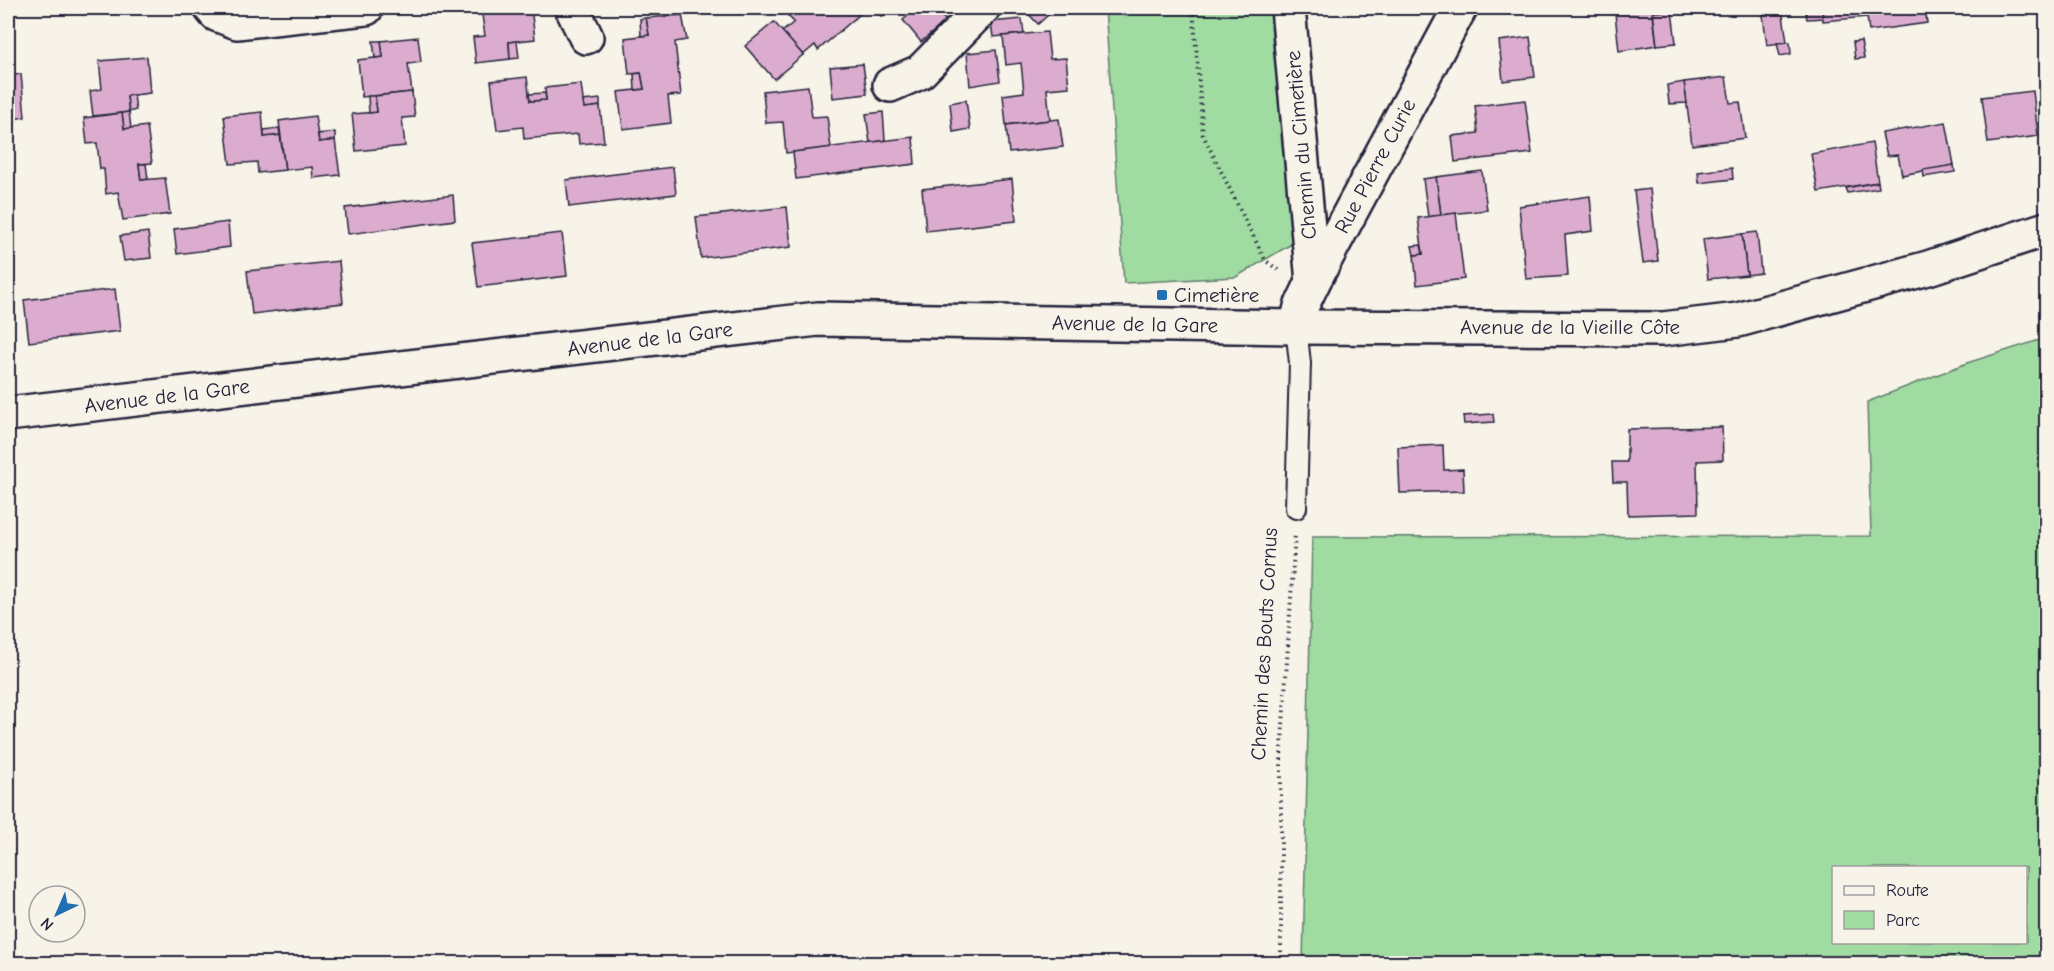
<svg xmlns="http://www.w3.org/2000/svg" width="2054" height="971" viewBox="0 0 2054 971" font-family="'Comic Neue',sans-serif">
<rect width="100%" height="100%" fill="#f7f3e8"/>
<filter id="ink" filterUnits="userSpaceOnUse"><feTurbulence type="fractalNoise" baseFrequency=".0167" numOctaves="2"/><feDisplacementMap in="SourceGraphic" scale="12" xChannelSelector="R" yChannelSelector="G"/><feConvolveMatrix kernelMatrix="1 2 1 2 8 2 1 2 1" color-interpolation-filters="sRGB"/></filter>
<g filter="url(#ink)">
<!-- green -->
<g fill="#a0dba1" stroke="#617e6e" stroke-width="1.5" fill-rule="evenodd">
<polygon points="1105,8 1271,8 1295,242 1236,277 1124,283"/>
<path d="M 2046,338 L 2046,963 L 1303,963 L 1312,537 L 1871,536 L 1867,402 L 1970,362 ZM 1834,868 L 2026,868 L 2026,942 L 1834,942 Z"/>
</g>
<!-- building -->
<g fill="#dbacce" stroke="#22223b" stroke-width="1.5">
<polygon points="481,8 531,8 535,39 509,42 510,59 476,63 473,37 485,36"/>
<polygon points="798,8 867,8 818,50 815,45 803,55 782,32 794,22 788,16"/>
<polygon points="874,8 892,8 882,17"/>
<polygon points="917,8 934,8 946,21 921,42 903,20"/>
<polygon points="1023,8 1056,8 1038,24"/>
<polygon points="1603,8 1652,8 1657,45 1619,51 1615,13 1604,13"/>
<polygon points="1762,8 1782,8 1787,42 1767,45"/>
<polygon points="1805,8 1822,8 1823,18 1807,19"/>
<polygon points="1822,8 1925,8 1927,23 1869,31 1867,17 1823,21"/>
<polygon points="1672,11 1676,43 1657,45 1653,12"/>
<polygon points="682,15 687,40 675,42 681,95 668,96 671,123 623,129 618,92 644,89 641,73 629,74 625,38 649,35 646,18"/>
<polygon points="646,18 649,35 641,36 640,19"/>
<polygon points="1022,19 1024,34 993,37 991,22"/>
<polygon points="774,22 803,55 774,79 745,46"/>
<polygon points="1047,32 1050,59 1066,58 1069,87 1047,89 1050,120 1006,125 1003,95 1024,92 1021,63 1006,65 1003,36"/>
<polygon points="418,37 421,62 408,64 412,92 362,97 358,60 383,57 381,41"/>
<polygon points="1530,37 1535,77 1503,81 1499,41"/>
<polygon points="373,41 381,41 383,57 375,58"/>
<polygon points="517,41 519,58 510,59 509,42"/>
<polygon points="1861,41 1864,58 1855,59 1853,42"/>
<polygon points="1790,42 1791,54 1780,56 1777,43"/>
<polygon points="996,50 1000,81 970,86 967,53"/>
<polygon points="147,57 150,93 127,96 129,112 93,116 90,91 102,89 99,61"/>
<polygon points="863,64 867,94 833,98 830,67"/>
<polygon points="641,73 644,89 635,90 634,74"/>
<polygon points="21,74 25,117 8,120 8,76"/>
<polygon points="527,77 530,101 546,100 545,88 581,84 584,108 600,106 604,142 579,144 578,134 524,139 523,127 497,130 491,81"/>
<polygon points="1726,77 1730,103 1740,102 1745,138 1692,145 1684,82"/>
<polygon points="1684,82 1687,103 1669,104 1667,85"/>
<polygon points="808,86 812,117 827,116 831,148 786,153 783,122 766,123 763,91"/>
<polygon points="2033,91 2038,136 1988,143 1982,97"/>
<polygon points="412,92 415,117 402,118 405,146 356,151 352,114 377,112 375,96"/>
<polygon points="545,93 546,100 530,101 529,94"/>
<polygon points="134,95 136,110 129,112 127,96"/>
<polygon points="368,96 375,96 377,112 369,113"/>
<polygon points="600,99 600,106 584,108 583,101"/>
<polygon points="966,100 970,129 953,132 950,103"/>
<polygon points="1525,100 1532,153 1455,162 1452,136 1478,133 1475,106"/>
<polygon points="129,112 131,128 124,129 122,113"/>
<polygon points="262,112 264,137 280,135 285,170 258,173 257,162 230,164 224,116"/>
<polygon points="883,112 885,140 870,143 866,114"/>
<polygon points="122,113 124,129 147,126 152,163 139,164 141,180 165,178 170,214 123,220 118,192 106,194 104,169 100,169 97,143 87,144 84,118"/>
<polygon points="315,116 319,142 335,140 340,175 313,178 312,167 285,170 279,121"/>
<polygon points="1059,119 1063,147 1009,153 1006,125"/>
<polygon points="1946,122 1954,165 1902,175 1898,155 1887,156 1882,133"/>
<polygon points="279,128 280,135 264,137 264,130"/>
<polygon points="335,132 335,140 319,142 318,134"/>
<polygon points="913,137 915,164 796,179 793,152"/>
<polygon points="1872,143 1878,182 1818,192 1811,154"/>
<polygon points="139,164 146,164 148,179 141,180"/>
<polygon points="1954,165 1955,172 1924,177 1923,170"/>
<polygon points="673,167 676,194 569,207 566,180"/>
<polygon points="1732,168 1733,179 1699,183 1698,172"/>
<polygon points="1482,171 1487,210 1441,215 1436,177"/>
<polygon points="1436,177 1441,215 1428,217 1423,179"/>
<polygon points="1012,179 1016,221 926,231 922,189"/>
<polygon points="1878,182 1879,188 1848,193 1846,188"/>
<polygon points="1650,189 1658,261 1643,263 1634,191"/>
<polygon points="453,195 455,220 348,234 345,208"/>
<polygon points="1590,196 1593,231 1565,235 1568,276 1526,279 1519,206"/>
<polygon points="787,207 791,247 701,258 696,217"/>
<polygon points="1456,213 1464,279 1417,285 1414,255 1423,254 1418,218"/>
<polygon points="228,222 230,247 177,254 174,229"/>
<polygon points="148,232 151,258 124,261 120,236"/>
<polygon points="1757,232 1761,273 1747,275 1742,234"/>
<polygon points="562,233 567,276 478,287 472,243"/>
<polygon points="1742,234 1747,275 1708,279 1703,239"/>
<polygon points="1421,245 1423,254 1414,255 1412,246"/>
<polygon points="339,261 343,303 252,314 247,271"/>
<polygon points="115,289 120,331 29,342 24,300"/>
<polygon points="1493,414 1494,422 1464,424 1463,416"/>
<polygon points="1722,427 1723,460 1697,461 1698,513 1628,515 1627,482 1613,482 1612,462 1627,462 1627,429"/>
<polygon points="1443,445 1444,470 1463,469 1464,491 1400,493 1398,447"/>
</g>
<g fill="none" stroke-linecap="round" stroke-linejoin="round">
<defs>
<polyline id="service" points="1296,327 1300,363 1296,508"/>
<g id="minor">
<polyline points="211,8 216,14 237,22 366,8"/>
<polyline points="572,8 586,37"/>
<polyline points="1288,8 1313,282"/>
<polyline points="890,85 920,72 983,8"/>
<polyline points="1296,327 1301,307 1313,282 1460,8"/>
</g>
<polyline id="tertiary" points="8,414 818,319 1296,327 1663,329 1738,320 1928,268 2046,229"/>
</defs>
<!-- service casing -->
<use href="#service" stroke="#22223b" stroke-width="24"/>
<!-- minor casing -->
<use href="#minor" stroke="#22223b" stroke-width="38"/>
<!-- tertiary casing -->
<use href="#tertiary" stroke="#22223b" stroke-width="38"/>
<!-- path -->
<g stroke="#22223b" stroke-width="4" stroke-dasharray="1.5 4.5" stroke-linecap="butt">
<polyline points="1193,8 1203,135 1265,260 1278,270"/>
<polyline points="1281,964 1281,757 1295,533"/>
</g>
<!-- service -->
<use href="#service" stroke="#f7f3e8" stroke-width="20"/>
<!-- minor -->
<use href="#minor" stroke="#f7f3e8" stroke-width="33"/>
<!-- tertiary -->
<use href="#tertiary" stroke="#f7f3e8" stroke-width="33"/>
</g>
</g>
<!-- markers -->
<rect fill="#1f6fb2" stroke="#f7f3e8" stroke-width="2" x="1156" y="289" width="12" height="12" rx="3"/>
<g text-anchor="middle" stroke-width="4.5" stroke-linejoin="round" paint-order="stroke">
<!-- street labels -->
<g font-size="21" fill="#22223b" stroke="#f7f3e8">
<text transform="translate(1301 145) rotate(-95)" y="7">Chemin du Cimetière</text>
<text transform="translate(1375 166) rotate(-62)" y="7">Rue Pierre Curie</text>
<text transform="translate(1135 324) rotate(1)" y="7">Avenue de la Gare</text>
<text x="1570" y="334">Avenue de la Vieille Côte</text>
<text transform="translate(650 339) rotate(-7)" y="7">Avenue de la Gare</text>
<text transform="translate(167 396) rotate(-7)" y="7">Avenue de la Gare</text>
<text transform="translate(1264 644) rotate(-87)" y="7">Chemin des Bouts Cornus</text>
</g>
<!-- poi labels -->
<g font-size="21" fill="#22223b" stroke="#f7f3e8" text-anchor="start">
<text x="1174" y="302">Cimetière</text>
</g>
</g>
<!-- margin -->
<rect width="2054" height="971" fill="none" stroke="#f7f3e8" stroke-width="30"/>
<rect x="15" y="15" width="2024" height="941" fill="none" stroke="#22223b" stroke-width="2" filter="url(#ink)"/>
<!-- legend -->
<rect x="1832" y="866" width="195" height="78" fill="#f7f3e8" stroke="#a29fa3" stroke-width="1.5"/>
<rect x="1844" y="886" width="30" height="9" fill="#f7f3e8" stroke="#a29fa3" stroke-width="1.5"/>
<text x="1886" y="896" font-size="18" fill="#22223b">Route</text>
<rect x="1844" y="911" width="30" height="18" fill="#a0dba1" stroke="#a29fa3" stroke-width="1.5"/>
<text x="1886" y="926" font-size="18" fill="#22223b">Parc</text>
<!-- north arrow -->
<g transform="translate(57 914) rotate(224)"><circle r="28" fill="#f7f3e8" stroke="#a29fa3" stroke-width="1.5"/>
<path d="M0-4.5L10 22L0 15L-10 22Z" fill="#1f6fb2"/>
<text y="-9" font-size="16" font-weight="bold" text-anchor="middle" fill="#22223b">N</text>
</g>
</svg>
